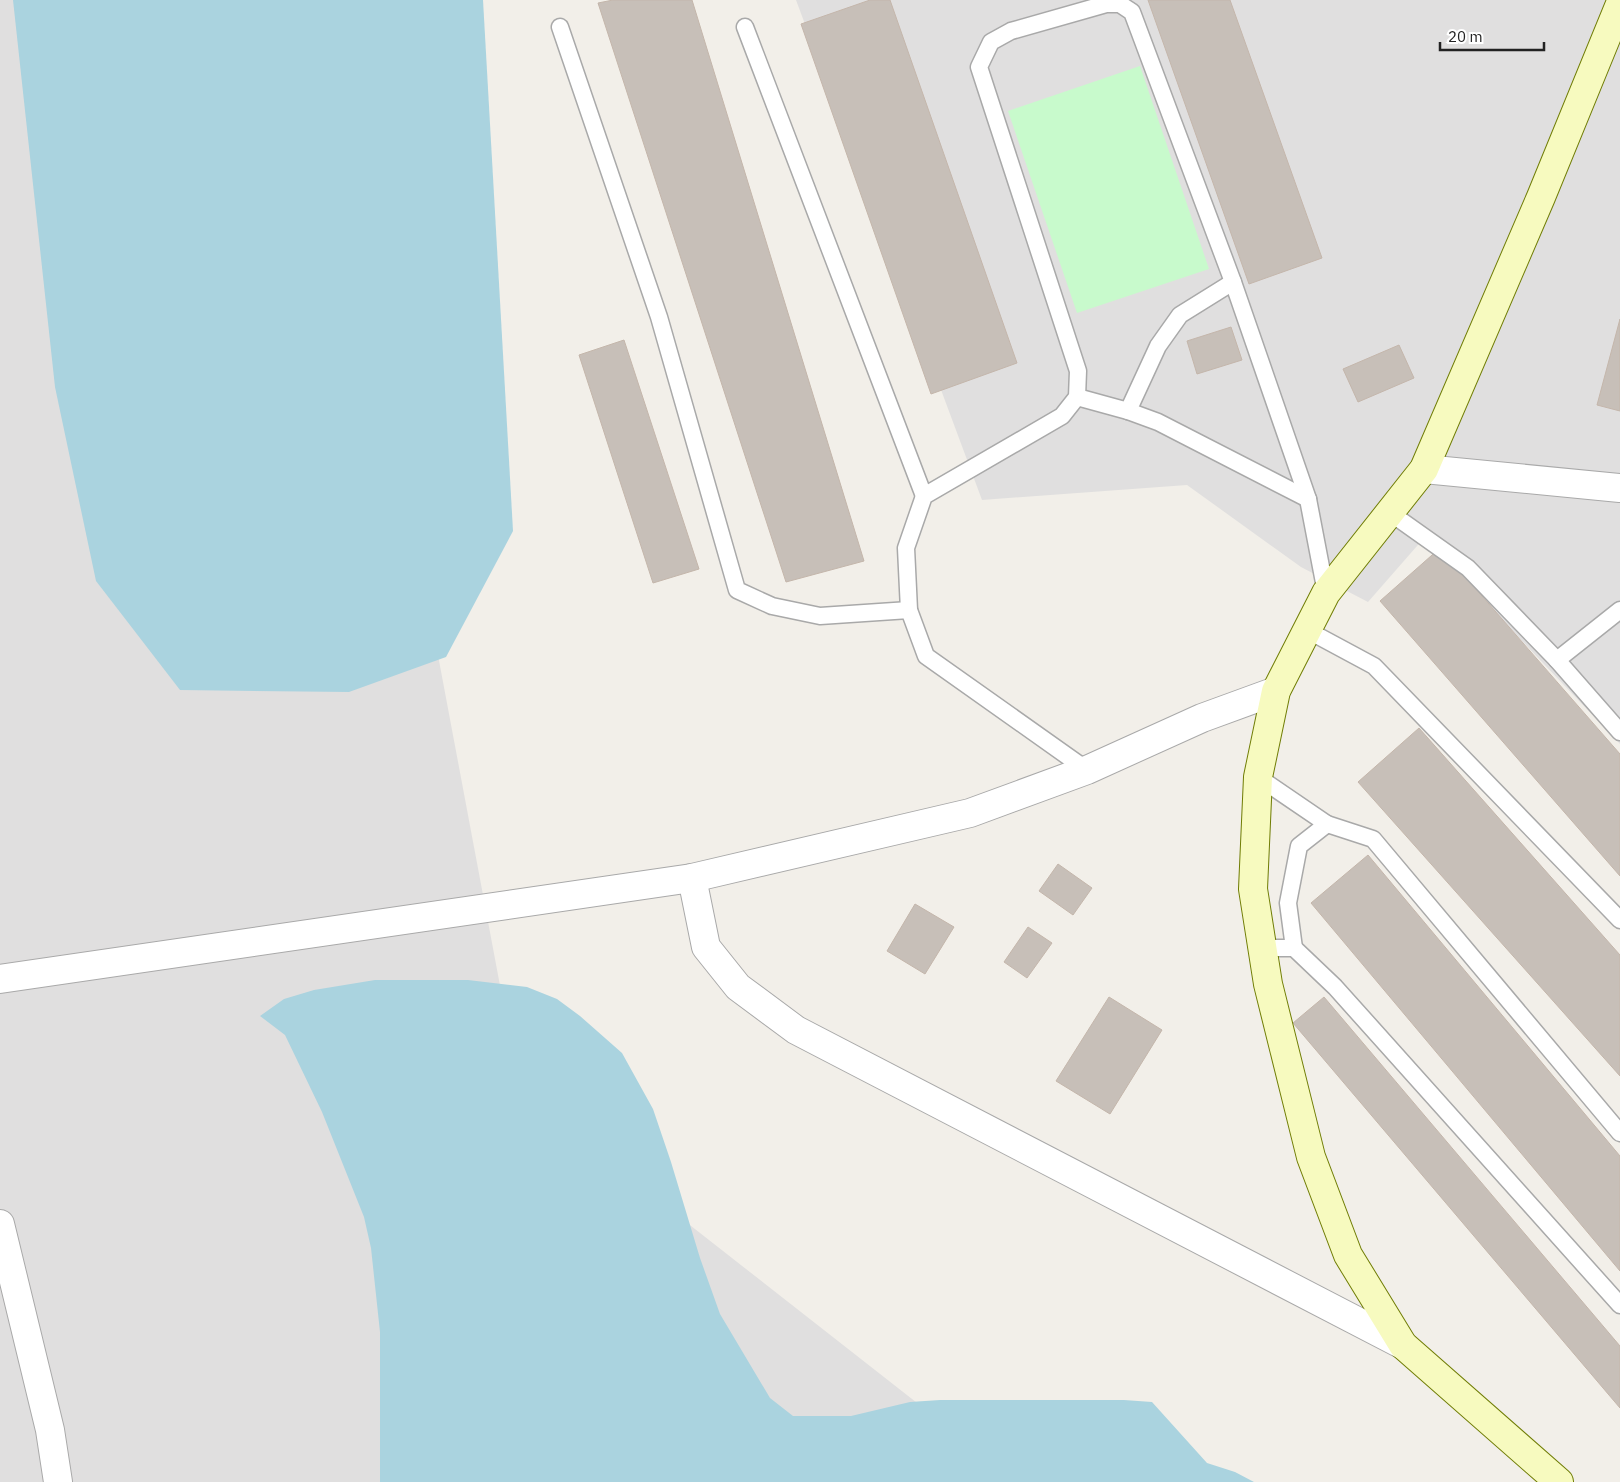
<svg xmlns="http://www.w3.org/2000/svg" width="1620" height="1482" viewBox="0 0 1620 1482" font-family="'IBM Plex Sans',sans-serif">
<rect width="100%" height="100%" fill="#f2efe9"/>
<!-- residential -->
<g fill="#e0dfdf">
<polygon points="0,0 315,0 520,1092 1018,1482 0,1482"/>
<polygon points="796,0 1620,0 1620,744 1424,538 1368,602 1301,567 1187,485 982,500"/>
</g>
<!-- park -->
<polygon fill="#c8facc" points="1140,66 1209,269 1077,313 1008,111"/>
<!-- water -->
<g fill="#aad3df">
<polygon points="13,0 483,0 513,531 446,657 349,692 180,690 96,581 55,387"/>
<polygon points="375,980 468,980 527,987 557,999 580,1016 622,1053 653,1109 671,1162 700,1258 720,1314 770,1398 793,1416 851,1416 910,1402 940,1400 1124,1400 1152,1402 1207,1463 1235,1472 1254,1482 380,1482 380,1332 371,1248 364,1217 322,1112 285,1035 260,1016 284,999 314,990"/>
</g>
<!-- building -->
<g fill="#c7bfb8" stroke="#c4b6ab">
<polygon points="613,0 692,0 864,561 786,582 598,3"/>
<polygon points="870,0 890,0 1017,363 931,394 801,24"/>
<polygon points="1148,0 1230,0 1322,258 1249,284"/>
<polygon points="1620,319 1620,411 1597,405"/>
<polygon points="1231,327 1242,360 1197,374 1187,341"/>
<polygon points="624,340 699,569 653,583 579,355"/>
<polygon points="1399,345 1414,378 1358,402 1343,369"/>
<polygon points="1440,548 1620,754 1620,876 1380,601"/>
<polygon points="1419,728 1620,955 1620,1076 1358,782"/>
<polygon points="1368,855 1620,1156 1620,1271 1311,903"/>
<polygon points="1058,864 1092,888 1073,915 1039,891"/>
<polygon points="915,904 954,927 925,974 887,951"/>
<polygon points="1028,927 1052,943 1027,978 1004,962"/>
<polygon points="1109,997 1162,1030 1110,1114 1056,1081"/>
<polygon points="1324,997 1620,1346 1620,1408 1293,1023"/>
</g>
<g fill="none" stroke-linecap="round" stroke-linejoin="round">
<defs>
<g id="lane">
<polyline points="560,27 659,317 737,590 772,606 820,616 909,610"/>
<polyline points="745,27 924,496"/>
<polyline points="1077,397 1128,411 1158,422 1308,499"/>
<polyline points="1128,411 1158,346 1180,315 1233,282"/>
<polyline points="1389,512 1468,568 1557,660 1620,732"/>
<polyline points="1307,630 1374,666 1620,920"/>
<polyline points="1557,660 1620,610"/>
<polyline points="1087,770 926,656 909,610 906,548 924,496 1062,416 1077,397 1078,371 979,67 991,42 1011,31 1106,4 1120,4 1132,12 1233,282 1308,499 1326,593"/>
<polyline points="1258,777 1327,824 1299,846 1288,903 1294,948"/>
<polyline points="1327,824 1373,839 1620,1133"/>
<polyline points="1262,948 1294,948 1335,987 1620,1305"/>
</g>
<g id="street">
<polyline points="1424,469 1620,488"/>
<polyline points="692,878 706,947 738,987 796,1030 1403,1345"/>
<polyline points="0,979 692,878 970,813 1087,770 1202,718 1276,691"/>
<polyline points="0,1224 50,1430 58,1482"/>
</g>
<polyline id="secondary" points="1559,1482 1403,1345 1348,1255 1311,1157 1268,984 1253,889 1258,777 1276,691 1326,593 1424,469 1541,197 1620,4"/>
</defs>
<!-- lane casing -->
<use href="#lane" stroke="#a9a9a9" stroke-width="19"/>
<!-- street casing -->
<use href="#street" stroke="#a9a9a9" stroke-width="30"/>
<!-- secondary casing -->
<use href="#secondary" stroke="#707d05" stroke-width="30"/>
<!-- lane -->
<use href="#lane" stroke="#fff" stroke-width="16"/>
<!-- street -->
<use href="#street" stroke="#fff" stroke-width="28"/>
<!-- secondary -->
<use href="#secondary" stroke="#f7fabf" stroke-width="28"/>
</g>
<!-- scale -->
<path d="M1440 42v8h104v-8" fill="none" stroke="#222222" stroke-width="2.5"/>
<text x="1448" y="42" font-size="15" fill="#222222" stroke="#ffffff" stroke-width="4" paint-order="stroke">20 m</text>
</svg>
